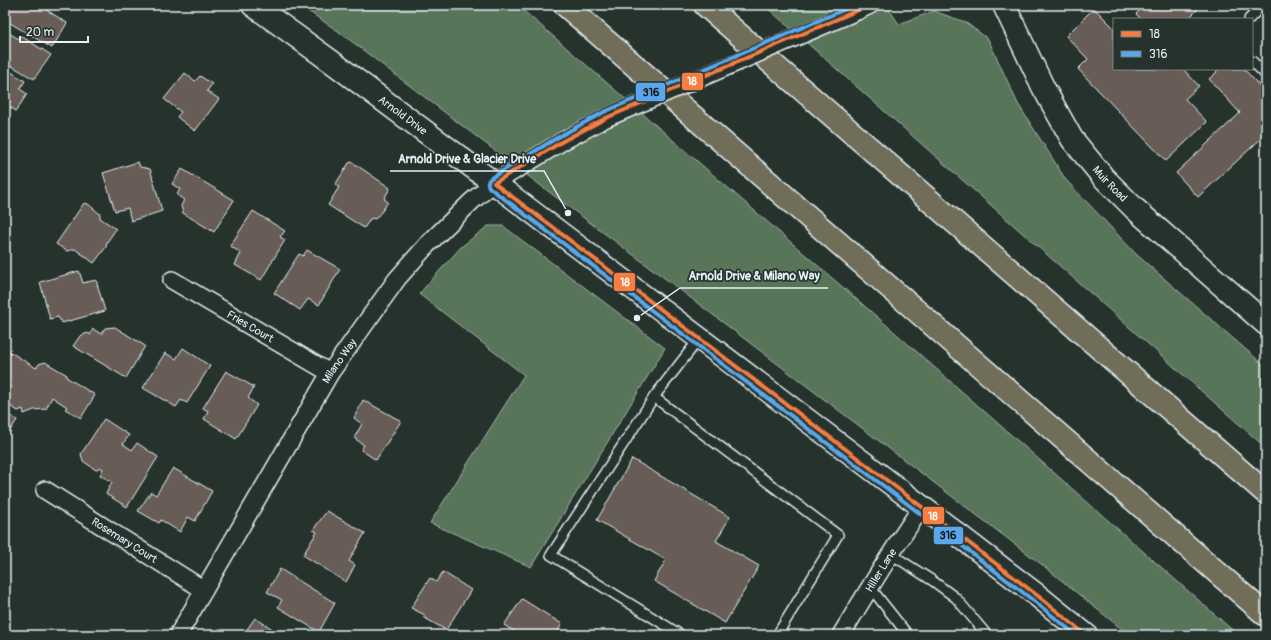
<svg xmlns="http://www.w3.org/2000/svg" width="1271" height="640" viewBox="0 0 1271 640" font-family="Pangolin,sans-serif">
<rect width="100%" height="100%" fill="#26332d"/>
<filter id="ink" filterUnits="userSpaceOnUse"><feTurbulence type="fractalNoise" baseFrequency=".025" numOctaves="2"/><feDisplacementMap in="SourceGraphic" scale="8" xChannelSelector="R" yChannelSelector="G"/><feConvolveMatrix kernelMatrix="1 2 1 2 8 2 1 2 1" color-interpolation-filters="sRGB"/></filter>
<g filter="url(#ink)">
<!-- green -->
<g fill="#59745a" stroke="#a0b2a9">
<polygon points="299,5 517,5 891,329 1238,635 1129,635 1045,567 671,283 557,198 338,31"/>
<polygon points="764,5 886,5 899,24 934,11 965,22 988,39 1018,104 1066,180 1137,255 1266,367 1266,448"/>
<polygon points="488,226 503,226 665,348 531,567 430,523 524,375 419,294 461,247"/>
</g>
<!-- building -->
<g fill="#675b56" stroke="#e8f1f8">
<polygon points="7,5 39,5 67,23 52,48 5,20 5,8"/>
<polygon points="1145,5 1202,5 1188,19 1141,19 1136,14"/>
<polygon points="1094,8 1114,28 1114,69 1183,69 1199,86 1185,99 1207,122 1166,161 1078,69 1088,59 1066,36"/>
<polygon points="5,31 19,39 21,36 51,55 34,79 5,62"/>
<polygon points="1215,69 1244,69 1266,93 1266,134 1198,197 1176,173 1240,113 1209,79 1217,72"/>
<polygon points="5,70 10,73 11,72 25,81 20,89 27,94 16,111 5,104"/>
<polygon points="185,73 195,81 200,76 212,84 207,91 219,99 195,131 177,117 181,112 164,99"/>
<polygon points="138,162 140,167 150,169 162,211 131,221 128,208 115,211 103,173"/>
<polygon points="352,162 390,188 384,199 388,202 382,211 375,219 371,218 364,228 328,205 339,187 335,185 349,163"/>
<polygon points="182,169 234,200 214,232 183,213 181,206 184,200 177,195 180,189 172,184"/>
<polygon points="84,203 88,204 100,214 100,218 116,229 107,242 106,247 94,263 75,249 67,251 56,244"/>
<polygon points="253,211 285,231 280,237 285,240 261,280 235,265 241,253 230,246"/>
<polygon points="307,250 340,269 319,305 308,299 300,310 274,293 299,254 303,256"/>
<polygon points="79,271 83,283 96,280 105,311 62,323 58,317 50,319 40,282"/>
<polygon points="115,327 145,346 126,378 73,346 80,336 88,333 90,335 93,329 101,334 105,328"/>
<polygon points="183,348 210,366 187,403 181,400 176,407 143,388 165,353 176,359"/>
<polygon points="7,350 36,368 39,364 45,362 67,375 66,377 95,395 81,418 65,409 67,407 52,397 46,409 34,410 24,414 23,409 18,411 5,403 5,352"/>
<polygon points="226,371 254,387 248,398 257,405 236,439 204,419 208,411 203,408"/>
<polygon points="363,400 401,421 376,460 361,450 364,445 354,438 362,424 354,418"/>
<polygon points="5,412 17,420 9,432 5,430"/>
<polygon points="104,419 129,435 123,444 132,450 137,443 158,457 127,507 106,494 112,482 100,475 103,469 100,467 96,470 83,461 81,454"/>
<polygon points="632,459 730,517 716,541 759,566 725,623 654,581 666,560 597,520"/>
<polygon points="173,468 212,491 195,521 188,517 180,532 161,520 159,523 138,511 151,492 156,495"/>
<polygon points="327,511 365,533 349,561 355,565 346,582 303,555 317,532 313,530"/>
<polygon points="280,569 335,603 319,632 278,607 282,600 267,592"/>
<polygon points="443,572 471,590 446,630 423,617 425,615 411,608 430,578 436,582"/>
<polygon points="522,599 562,624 555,635 513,635 515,632 504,625"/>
<polygon points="255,618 282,635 243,635"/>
</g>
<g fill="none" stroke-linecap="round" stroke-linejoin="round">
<defs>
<g id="service">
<polyline points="1249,19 1263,5"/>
<polyline points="1252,61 1266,75"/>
<polyline points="654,397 838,535 777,635"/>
<polyline points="891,554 933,581 956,598 987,635"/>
<polyline points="870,587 908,635"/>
<polyline points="681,635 551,555 654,397 699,339"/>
</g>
<g id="minor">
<polyline points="857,11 870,5"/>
<path id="s1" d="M 172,280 L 330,373"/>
<path id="s2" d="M 45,490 L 204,590"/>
<path id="s3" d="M 178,635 L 330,373 L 397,279 L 427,245 L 472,201 L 494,183 L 563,141"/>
<path id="s4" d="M 841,635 C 867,592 893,548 922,507"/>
</g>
<g id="tertiary">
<path id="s5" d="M 253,5 L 332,62 L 494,183 L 922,507 L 1038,596 L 1086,635"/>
<path id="s6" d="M 1004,5 L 1043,87 L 1072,139 L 1103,177 L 1135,209 L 1266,324"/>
</g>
<g id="motorway">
<polyline points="565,5 1266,615"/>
<polyline points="705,5 1266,493"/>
</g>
</defs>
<!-- service casing -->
<use href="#service" stroke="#e8f1f8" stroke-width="12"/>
<!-- minor casing -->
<use href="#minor" stroke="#e8f1f8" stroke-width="20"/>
<!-- tertiary casing -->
<use href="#tertiary" stroke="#e8f1f8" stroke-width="25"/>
<!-- motorway casing -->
<use href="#motorway" stroke="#e8f1f8" stroke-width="25"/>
<!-- service -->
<use href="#service" stroke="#26332d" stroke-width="9"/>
<!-- minor -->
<use href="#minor" stroke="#26332d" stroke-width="17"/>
<!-- tertiary -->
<use href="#tertiary" stroke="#26332d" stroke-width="22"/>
<!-- motorway -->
<use href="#motorway" stroke="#706e59" stroke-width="22"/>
<defs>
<polyline id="minor-bridge" points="563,141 606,118 857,11"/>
</defs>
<!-- minor-bridge casing -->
<use href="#minor-bridge" stroke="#e8f1f8" stroke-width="20" stroke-linecap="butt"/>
<!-- minor-bridge -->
<use href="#minor-bridge" stroke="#26332d" stroke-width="17"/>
<defs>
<polyline id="bus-1" points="870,5 606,118 563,141 494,183 922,507 1038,596 1086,635"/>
<path id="bus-2" d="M 855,5 L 604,112 L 560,136 L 491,178 C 487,181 487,185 490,188 L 918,512 L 1034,601 L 1076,635"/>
</defs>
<!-- bus-1 casing -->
<use href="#bus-1" stroke="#26332d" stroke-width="7"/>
<!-- bus-2 casing -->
<use href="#bus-2" stroke="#26332d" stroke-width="7"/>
<!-- bus-1 -->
<use href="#bus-1" stroke="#f77d43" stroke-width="4"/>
<!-- bus-2 -->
<use href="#bus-2" stroke="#5aa8eb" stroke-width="4"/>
</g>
</g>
<g text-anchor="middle" stroke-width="3.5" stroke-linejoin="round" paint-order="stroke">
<!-- street labels -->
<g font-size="11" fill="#e8f1f8" stroke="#26332d">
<text dy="4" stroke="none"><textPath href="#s5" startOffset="186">Arnold Drive</textPath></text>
<text dy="4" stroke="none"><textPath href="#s6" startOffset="209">Muir Road</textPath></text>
<text dy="4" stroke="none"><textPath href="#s1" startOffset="91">Fries Court</textPath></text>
<text dy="4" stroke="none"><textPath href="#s3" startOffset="318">Milano Way</textPath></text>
<text dy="4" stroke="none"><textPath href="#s2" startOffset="94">Rosemary Court</textPath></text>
<text dy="4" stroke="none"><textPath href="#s4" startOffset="76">Hiller Lane</textPath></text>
</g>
</g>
<!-- callouts -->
<path fill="none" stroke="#e8f1f8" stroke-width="1.5" d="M568 213L544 171H390M637 318L680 288H828"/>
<g fill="#e8f1f8" stroke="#26332d" stroke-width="1.5">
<circle cx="568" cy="213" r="4"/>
<circle cx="637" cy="318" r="4"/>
</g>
<g font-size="12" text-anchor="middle" font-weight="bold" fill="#e8f1f8" stroke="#26332d" stroke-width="3.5" stroke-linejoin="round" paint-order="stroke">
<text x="467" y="163">Arnold Drive &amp; Glacier Drive</text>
<text x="754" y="280">Arnold Drive &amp; Milano Way</text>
</g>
<g stroke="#26332d" stroke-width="1.5">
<rect x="681" y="72" width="23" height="19" rx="4" fill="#f77d43"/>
<rect x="635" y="82" width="31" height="20" rx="4" fill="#5aa8eb"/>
<rect x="613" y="272" width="23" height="20" rx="4" fill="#f77d43"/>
<rect x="922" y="506" width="23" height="19" rx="4" fill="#f77d43"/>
<rect x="933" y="526" width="31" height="19" rx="4" fill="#5aa8eb"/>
</g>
<g font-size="11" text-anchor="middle" font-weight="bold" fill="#fff">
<text x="692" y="85">18</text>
<text x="625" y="286">18</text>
<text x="933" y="520">18</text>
</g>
<g font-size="11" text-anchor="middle" font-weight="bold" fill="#111">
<text x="651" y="96">316</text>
<text x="948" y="539">316</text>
</g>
<!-- margin -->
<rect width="1271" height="640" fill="none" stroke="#26332d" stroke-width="20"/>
<rect x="10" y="10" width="1251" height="620" fill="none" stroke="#e8f1f8" stroke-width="1.5" filter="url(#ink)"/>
<!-- legend -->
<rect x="1113" y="18" width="140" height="52" fill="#26332d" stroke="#747f7e"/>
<rect x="1121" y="31" width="20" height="6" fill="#f77d43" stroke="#747f7e"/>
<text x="1149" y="38" font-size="12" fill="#e8f1f8">18</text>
<rect x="1121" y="51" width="20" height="6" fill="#5aa8eb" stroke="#747f7e"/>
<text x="1149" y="58" font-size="12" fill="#e8f1f8">316</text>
<!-- scale -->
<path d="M20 36v6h68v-6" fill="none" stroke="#e8f1f8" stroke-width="2"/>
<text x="26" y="36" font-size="12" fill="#e8f1f8" stroke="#26332d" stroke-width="3" paint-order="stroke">20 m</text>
</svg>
